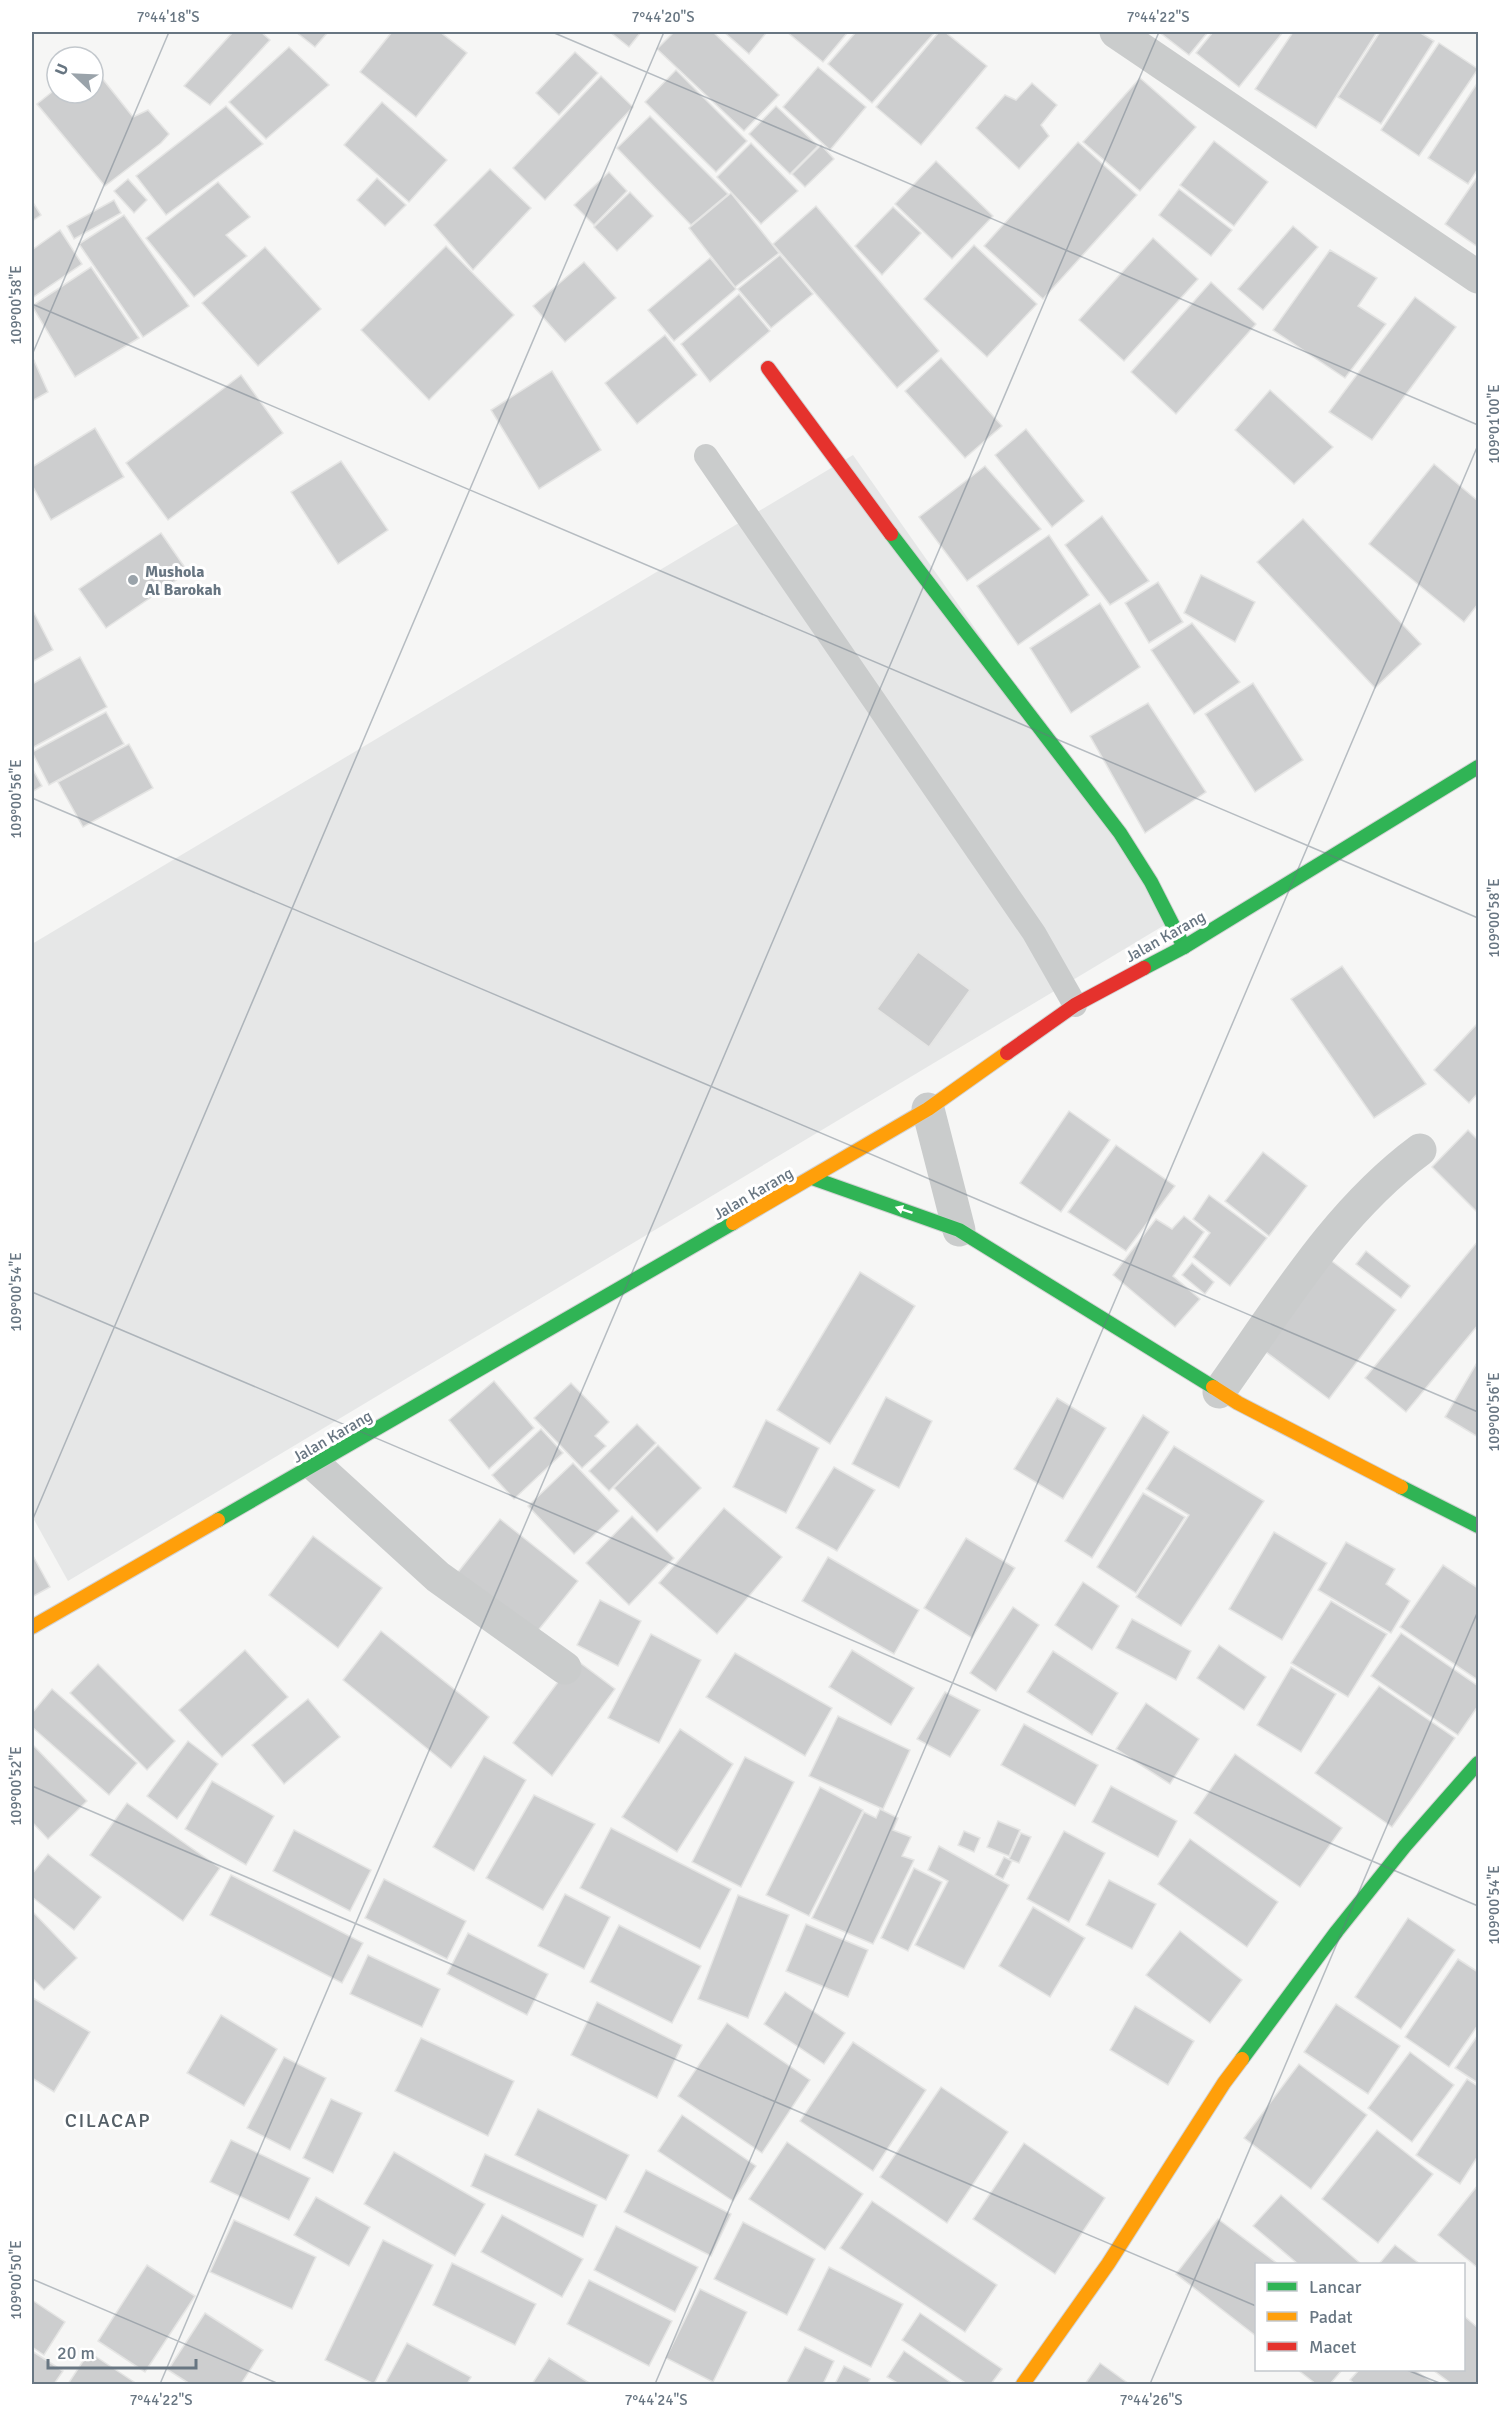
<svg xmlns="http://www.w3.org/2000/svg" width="1510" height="2416" viewBox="0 0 1510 2416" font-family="Signika,sans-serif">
<rect width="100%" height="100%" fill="#f6f6f5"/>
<!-- built -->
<polygon fill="#e6e7e7" points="853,455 1178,917 68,1581 32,1516 32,944"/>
<!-- building -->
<g fill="#cdcecf" stroke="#e5e5e4" stroke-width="1.5">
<polygon points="233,32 261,32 270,40 210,105 184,86"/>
<polygon points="296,32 328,32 315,47"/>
<polygon points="392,32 440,32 467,53 416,117 360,72"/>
<polygon points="610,32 641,32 629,47"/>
<polygon points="674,32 713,32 779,95 744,131 657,49"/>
<polygon points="724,32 767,32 749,54"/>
<polygon points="787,32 848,32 823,62"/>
<polygon points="856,32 935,32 872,103 828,64"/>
<polygon points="939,32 945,32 987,66 921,145 876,107"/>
<polygon points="1159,32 1208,32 1189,55"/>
<polygon points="1213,32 1283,32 1239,87 1196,53"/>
<polygon points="1293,32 1377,32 1316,128 1255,89"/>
<polygon points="1380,32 1419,32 1434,41 1381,124 1338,97"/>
<polygon points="1439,43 1478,69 1419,156 1381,130"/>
<polygon points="289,47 329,85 266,139 229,102"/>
<polygon points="575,52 598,73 559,115 536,93"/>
<polygon points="93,67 133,117 148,110 169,134 161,143 105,186 37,104 57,88 57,93 93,93"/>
<polygon points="818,67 866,107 830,150 783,107"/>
<polygon points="676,70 747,141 716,172 645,102"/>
<polygon points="601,76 633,107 545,200 513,168"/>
<polygon points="1140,78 1196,127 1140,191 1083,142"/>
<polygon points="1478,82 1478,169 1468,184 1428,158"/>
<polygon points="1032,83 1057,105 1041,125 1049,136 1019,169 976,128 1005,95 1016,100"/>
<polygon points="382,102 447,160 409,202 344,145"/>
<polygon points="226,106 263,144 166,215 136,176"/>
<polygon points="776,106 818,146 790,174 749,134"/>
<polygon points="650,116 728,194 691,225 617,148"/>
<polygon points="1214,141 1268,182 1234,226 1180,185"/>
<polygon points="1078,142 1137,195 1043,299 984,246"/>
<polygon points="751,143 798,191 761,224 717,177"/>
<polygon points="821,145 834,159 805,187 792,174"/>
<polygon points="936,161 993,216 952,259 895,204"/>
<polygon points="490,169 531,208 473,270 434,225"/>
<polygon points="609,172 627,191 594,225 574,205"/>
<polygon points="1478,176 1478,247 1445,224"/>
<polygon points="377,178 406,205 385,226 357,200"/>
<polygon points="128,179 147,200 134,213 114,191"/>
<polygon points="218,182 250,217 226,235 247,256 194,297 146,238"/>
<polygon points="1179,189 1232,230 1211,256 1159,215"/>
<polygon points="630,192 653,216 617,251 594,227"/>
<polygon points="731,193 779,253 735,287 689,228"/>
<polygon points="114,200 121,213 74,239 67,226"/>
<polygon points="32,201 41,215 32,221"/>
<polygon points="816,206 939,351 897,388 773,244"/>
<polygon points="893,207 921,233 882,275 855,246"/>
<polygon points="124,215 189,306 143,337 79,244"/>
<polygon points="1293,226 1318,247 1263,310 1238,289"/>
<polygon points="60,230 82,264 32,298 32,250"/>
<polygon points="1153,238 1198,279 1124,361 1079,320"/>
<polygon points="974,245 1037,304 987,357 924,299"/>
<polygon points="446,246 514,315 429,400 361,330"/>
<polygon points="265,247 321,309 258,366 202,303"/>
<polygon points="1330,250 1377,278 1358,306 1386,324 1345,378 1273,330"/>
<polygon points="780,255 813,294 771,328 738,289"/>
<polygon points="710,258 736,289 674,341 648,310"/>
<polygon points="584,262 616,298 565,342 533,306"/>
<polygon points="91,267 139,338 75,377 32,306"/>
<polygon points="1211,282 1256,324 1176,414 1131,372"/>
<polygon points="739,294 770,331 710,382 681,344"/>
<polygon points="1415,297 1456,327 1372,440 1329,412"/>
<polygon points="665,335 697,375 637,424 605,383"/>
<polygon points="32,356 48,392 32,401"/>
<polygon points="941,358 1002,426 965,458 905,391"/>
<polygon points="552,371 601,450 539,489 491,410"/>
<polygon points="241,375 283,433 168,520 126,463"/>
<polygon points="1270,390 1333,447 1294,484 1235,430"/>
<polygon points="95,428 124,477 51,520 32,485 32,467"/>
<polygon points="1026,429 1084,501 1052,527 995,455"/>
<polygon points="341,461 388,530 338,564 291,492"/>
<polygon points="1434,464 1478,501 1478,604 1464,622 1369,544"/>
<polygon points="985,466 1041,529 967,581 919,517"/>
<polygon points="1102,516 1149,581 1110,605 1065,545"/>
<polygon points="1303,519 1421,644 1375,688 1257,562"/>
<polygon points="161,533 188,572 106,628 79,589"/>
<polygon points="1049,535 1089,595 1018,645 977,586"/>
<polygon points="1201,575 1255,602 1235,642 1184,613"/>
<polygon points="1158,582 1183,622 1149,643 1125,603"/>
<polygon points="1100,603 1140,667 1071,713 1030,648"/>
<polygon points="32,609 53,650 32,662"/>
<polygon points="1192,623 1240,682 1194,714 1151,650"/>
<polygon points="80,657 107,707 32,748 32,684"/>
<polygon points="1253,683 1303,760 1255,792 1205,714"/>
<polygon points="1148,703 1206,792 1145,833 1090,736"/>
<polygon points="106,712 124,744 49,785 32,752"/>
<polygon points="129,744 153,788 83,827 58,782"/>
<polygon points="32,768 42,786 32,792"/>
<polygon points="918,952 970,990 929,1047 877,1009"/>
<polygon points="1342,966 1426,1084 1374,1118 1291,999"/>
<polygon points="1478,1023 1478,1093 1469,1103 1434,1070"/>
<polygon points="1069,1111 1110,1140 1061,1212 1020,1183"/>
<polygon points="1468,1130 1478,1140 1478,1213 1432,1167"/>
<polygon points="1116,1145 1175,1186 1126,1251 1068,1212"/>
<polygon points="1263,1152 1307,1186 1269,1236 1225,1201"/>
<polygon points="1209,1195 1267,1238 1230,1286 1193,1257 1210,1233 1193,1219"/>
<polygon points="1184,1216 1204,1232 1173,1276 1200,1299 1175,1327 1113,1275 1156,1219 1172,1229"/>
<polygon points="1478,1241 1478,1325 1406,1412 1365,1378"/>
<polygon points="1366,1251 1410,1286 1401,1298 1356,1264"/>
<polygon points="1329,1259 1396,1310 1329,1399 1262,1349"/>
<polygon points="1192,1263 1214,1282 1205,1294 1182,1275"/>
<polygon points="860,1272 915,1306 830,1444 777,1410"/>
<polygon points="1478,1361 1478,1437 1445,1417"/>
<polygon points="494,1381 534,1428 489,1469 449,1420"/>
<polygon points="571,1383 609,1422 595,1436 606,1446 582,1468 534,1418"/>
<polygon points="886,1397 932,1421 899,1488 852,1464"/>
<polygon points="1057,1398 1106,1428 1063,1499 1014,1469"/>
<polygon points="1143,1415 1169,1432 1092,1558 1065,1541"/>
<polygon points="766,1420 819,1448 786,1513 733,1487"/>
<polygon points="637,1424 656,1443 609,1491 589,1471"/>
<polygon points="541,1429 563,1453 514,1499 492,1475"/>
<polygon points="658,1445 701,1488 657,1532 614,1488"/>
<polygon points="1174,1446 1264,1501 1181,1626 1136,1597 1189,1515 1146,1489"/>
<polygon points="573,1463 619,1511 574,1554 528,1506"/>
<polygon points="834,1467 875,1490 837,1551 796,1528"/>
<polygon points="1143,1493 1185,1517 1136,1593 1097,1567"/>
<polygon points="724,1508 782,1557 717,1634 659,1583"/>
<polygon points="632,1516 674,1558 629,1605 586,1563"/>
<polygon points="500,1519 578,1581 532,1638 455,1576"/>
<polygon points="1274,1532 1327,1563 1282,1640 1229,1609"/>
<polygon points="313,1536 382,1588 338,1648 269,1595"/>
<polygon points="966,1538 1015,1568 972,1638 924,1608"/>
<polygon points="1346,1542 1395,1569 1386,1584 1410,1601 1391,1633 1318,1590"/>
<polygon points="32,1554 50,1587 32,1597"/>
<polygon points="828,1557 919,1610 894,1654 802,1601"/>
<polygon points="1443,1565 1478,1588 1478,1680 1400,1627"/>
<polygon points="1083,1582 1119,1606 1092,1650 1055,1625"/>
<polygon points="600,1600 641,1621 618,1666 577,1645"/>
<polygon points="1331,1601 1387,1634 1348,1697 1291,1663"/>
<polygon points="1013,1607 1039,1625 996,1691 970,1673"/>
<polygon points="1132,1619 1191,1651 1176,1680 1116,1648"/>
<polygon points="381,1631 489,1717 451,1768 343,1680"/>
<polygon points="1401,1633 1478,1686 1478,1706 1458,1735 1371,1676"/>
<polygon points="651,1634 701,1660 659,1743 608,1718"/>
<polygon points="1219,1645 1266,1677 1244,1710 1197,1678"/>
<polygon points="245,1650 288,1697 222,1757 179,1710"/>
<polygon points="852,1650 914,1688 891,1725 829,1687"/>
<polygon points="1053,1651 1118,1693 1092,1735 1027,1692"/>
<polygon points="735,1653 832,1708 805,1756 706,1697"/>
<polygon points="575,1659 615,1689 552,1776 513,1743"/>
<polygon points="98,1664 175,1741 147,1770 70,1693"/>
<polygon points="1291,1667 1336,1694 1301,1752 1257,1725"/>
<polygon points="1379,1686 1455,1738 1392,1827 1315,1773"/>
<polygon points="52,1689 137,1763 109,1795 32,1727 32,1713"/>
<polygon points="945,1692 980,1710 950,1757 917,1739"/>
<polygon points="308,1699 340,1737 284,1784 252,1745"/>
<polygon points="1146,1703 1199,1739 1170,1784 1116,1749"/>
<polygon points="838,1716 910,1750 883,1809 809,1776"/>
<polygon points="1024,1724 1098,1765 1075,1806 1001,1765"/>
<polygon points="680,1729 733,1764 677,1852 622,1817"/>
<polygon points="188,1741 218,1764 177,1819 147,1796"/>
<polygon points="32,1744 87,1801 48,1839 32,1822"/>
<polygon points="1235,1754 1342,1828 1300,1887 1194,1813"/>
<polygon points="484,1756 526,1780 474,1871 433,1847"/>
<polygon points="745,1757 794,1782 741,1887 692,1862"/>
<polygon points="212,1781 274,1816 246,1865 185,1829"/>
<polygon points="1111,1786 1177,1821 1158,1857 1092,1822"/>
<polygon points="820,1787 863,1810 809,1916 766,1895"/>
<polygon points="534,1795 595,1824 543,1910 486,1878"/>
<polygon points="127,1803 220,1868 183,1921 90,1855"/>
<polygon points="880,1809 898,1818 893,1830 911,1837 902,1856 914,1860 873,1944 812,1918 864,1812 876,1818"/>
<polygon points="998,1821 1020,1830 1009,1856 987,1847"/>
<polygon points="611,1828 731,1889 700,1949 580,1888"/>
<polygon points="294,1830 371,1870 350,1911 273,1871"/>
<polygon points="964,1831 980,1838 974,1852 958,1845"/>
<polygon points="1064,1831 1105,1853 1069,1922 1027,1899"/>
<polygon points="1021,1833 1031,1837 1019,1863 1009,1859"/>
<polygon points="1190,1839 1278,1902 1247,1947 1158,1884"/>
<polygon points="939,1846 1009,1885 964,1969 915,1945 948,1881 928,1870"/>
<polygon points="48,1854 101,1897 74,1930 32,1897 32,1874"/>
<polygon points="1004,1857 1012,1861 1003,1879 995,1875"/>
<polygon points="914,1868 942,1882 908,1951 881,1938"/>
<polygon points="231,1875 363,1943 342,1983 210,1915"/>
<polygon points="384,1879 466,1921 447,1959 365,1918"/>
<polygon points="1109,1880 1156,1904 1132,1949 1086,1925"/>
<polygon points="565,1894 610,1917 584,1969 538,1946"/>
<polygon points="738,1895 789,1915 748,2018 698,1999"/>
<polygon points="1033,1907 1085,1938 1050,1997 999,1966"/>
<polygon points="32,1911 77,1958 44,1990 32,1978"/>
<polygon points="1408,1918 1455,1950 1401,2029 1355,1997"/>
<polygon points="806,1924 868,1950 848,1997 786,1971"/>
<polygon points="619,1925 701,1966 672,2023 590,1982"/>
<polygon points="1180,1931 1242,1980 1210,2023 1146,1975"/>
<polygon points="468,1933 548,1974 527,2015 447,1974"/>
<polygon points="368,1955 440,1989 422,2027 350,1994"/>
<polygon points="1458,1959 1478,1972 1478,2025 1449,2067 1405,2037"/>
<polygon points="785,1992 845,2033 824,2064 764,2024"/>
<polygon points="33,1998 90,2032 54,2092 32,2078"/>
<polygon points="597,2002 682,2045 657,2098 571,2055"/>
<polygon points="1336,2004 1400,2046 1368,2094 1304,2052"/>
<polygon points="1135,2006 1194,2041 1168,2085 1110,2050"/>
<polygon points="221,2015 277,2049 244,2106 187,2073"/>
<polygon points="727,2023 810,2080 762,2153 678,2096"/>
<polygon points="1478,2035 1478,2083 1455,2068"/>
<polygon points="421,2038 514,2081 488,2136 395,2091"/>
<polygon points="853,2042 926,2090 873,2171 800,2121"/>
<polygon points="1410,2052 1454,2085 1412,2142 1368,2108"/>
<polygon points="284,2057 326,2078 290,2150 247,2128"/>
<polygon points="1299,2064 1367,2115 1311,2189 1244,2138"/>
<polygon points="1467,2079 1478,2086 1478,2156 1460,2184 1416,2155"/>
<polygon points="941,2087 1008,2132 947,2223 880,2177"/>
<polygon points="331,2099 362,2113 333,2173 303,2158"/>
<polygon points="538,2109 629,2155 606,2200 515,2155"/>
<polygon points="682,2115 756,2166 733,2201 658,2151"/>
<polygon points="1377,2130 1433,2174 1378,2243 1322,2199"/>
<polygon points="231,2140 310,2178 289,2220 210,2182"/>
<polygon points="787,2142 863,2194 825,2250 749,2199"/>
<polygon points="1024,2143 1105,2198 1055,2274 973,2219"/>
<polygon points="394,2152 485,2204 455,2256 364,2204"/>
<polygon points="485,2154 597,2205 583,2237 471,2186"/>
<polygon points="646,2170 731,2214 711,2256 624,2212"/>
<polygon points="1478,2185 1478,2268 1438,2235"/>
<polygon points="1281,2195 1360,2263 1359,2264 1298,2264 1253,2226"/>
<polygon points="316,2197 370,2227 349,2266 294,2235"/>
<polygon points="872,2201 997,2285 965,2332 840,2248"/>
<polygon points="502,2215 583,2259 562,2297 481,2252"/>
<polygon points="1218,2219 1278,2264 1256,2264 1256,2336 1176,2274"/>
<polygon points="234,2220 316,2257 292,2309 210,2272"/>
<polygon points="743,2222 815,2259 787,2315 714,2279"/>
<polygon points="616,2226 698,2267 675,2312 594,2270"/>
<polygon points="383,2240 433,2265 374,2384 325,2360"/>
<polygon points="1395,2245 1420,2264 1379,2264"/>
<polygon points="452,2263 536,2304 515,2345 433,2305"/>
<polygon points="147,2265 195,2296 145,2372 98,2341"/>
<polygon points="829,2267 903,2304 871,2367 798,2330"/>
<polygon points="589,2280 672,2321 649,2366 567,2324"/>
<polygon points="700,2289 747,2312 713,2382 666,2358"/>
<polygon points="32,2300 65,2322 44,2355 32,2347"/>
<polygon points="205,2313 263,2350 241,2384 190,2384 168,2370"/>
<polygon points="920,2313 1002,2369 991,2384 967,2384 902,2340"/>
<polygon points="1464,2316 1478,2328 1478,2384 1452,2384 1433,2370 1464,2370"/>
<polygon points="407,2343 471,2377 467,2384 391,2384 386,2382"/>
<polygon points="805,2347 834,2361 823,2384 786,2384"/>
<polygon points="32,2351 63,2371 54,2384 32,2384"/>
<polygon points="904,2351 953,2384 899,2384 887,2377"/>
<polygon points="89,2352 137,2384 68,2384"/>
<polygon points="549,2358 591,2384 532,2384"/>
<polygon points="1100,2363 1129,2384 1085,2384"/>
<polygon points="844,2366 870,2379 868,2384 835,2384"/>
<polygon points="1298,2370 1342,2370 1330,2384 1316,2384"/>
<polygon points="1359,2370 1415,2370 1434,2384 1355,2384 1350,2380"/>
</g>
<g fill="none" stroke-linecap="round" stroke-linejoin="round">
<defs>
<g id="fast">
<polyline points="891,534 1120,833 1151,882 1184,947"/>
<polyline points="1144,968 1184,947 1478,767"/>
<polyline points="812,1178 959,1230 1213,1387"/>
<polyline points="1401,1487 1478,1526"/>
<polyline points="218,1520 733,1223"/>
<polyline points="1242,2059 1337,1931 1405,1846 1478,1763"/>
</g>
<g id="slow">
<polyline points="733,1223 928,1109 1007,1053"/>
<polyline points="1213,1387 1238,1403 1401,1487"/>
<polyline points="32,1627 218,1520"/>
<polyline points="1023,2384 1108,2264 1224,2083 1242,2059"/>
</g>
<g id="jam">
<polyline points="768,368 891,534"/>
<polyline points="1007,1053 1075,1005 1144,968"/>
</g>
</defs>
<!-- fast casing -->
<use href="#fast" stroke="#d2d2d3" stroke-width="16"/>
<!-- slow casing -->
<use href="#slow" stroke="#d2d2d3" stroke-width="16"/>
<!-- jam casing -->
<use href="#jam" stroke="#d2d2d3" stroke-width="16"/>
<!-- lane -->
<polyline stroke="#cacccc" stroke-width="24" points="706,456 1034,933 1075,1005"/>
<!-- street -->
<g stroke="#cacccc" stroke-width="33">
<polyline points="1116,32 1478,277"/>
<polyline points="928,1109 959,1230"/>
<path d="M 1219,1392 C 1280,1307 1335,1213 1420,1150"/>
<polyline points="315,1465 438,1577 565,1668"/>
</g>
<!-- fast -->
<use href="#fast" stroke="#30b455" stroke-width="14"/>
<!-- slow -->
<use href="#slow" stroke="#ff9f0a" stroke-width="14"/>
<!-- jam -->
<use href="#jam" stroke="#e5322d" stroke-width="14"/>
</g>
<!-- one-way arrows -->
<defs><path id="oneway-solid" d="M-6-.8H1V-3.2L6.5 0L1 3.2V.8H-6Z" transform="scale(1.5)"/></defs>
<use fill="#fff" href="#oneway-solid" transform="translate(904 1210) rotate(-161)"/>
<!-- ticks -->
<path fill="none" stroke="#687682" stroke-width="1.5" stroke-opacity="0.45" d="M 552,32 L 1478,425M 32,304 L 1478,918M 32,355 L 169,32M 32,798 L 1478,1412M 32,1292 L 1478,1906M 32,1521 L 664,32M 32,1786 L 1256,2306M 32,2279 L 279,2384M 1407,2370 L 1442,2384M 160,2384 L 1159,32M 655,2384 L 1478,445M 1150,2384 L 1478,1611"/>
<!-- markers -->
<circle fill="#9aa3aa" stroke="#fff" stroke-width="2" cx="133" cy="580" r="6"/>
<g text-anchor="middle" stroke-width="6" stroke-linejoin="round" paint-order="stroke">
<!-- poi labels -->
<g font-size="16" font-weight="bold" fill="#687682" stroke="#fff" text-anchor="start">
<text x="145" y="577">Mushola<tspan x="145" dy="18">Al Barokah</tspan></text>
</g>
<!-- street labels -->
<g font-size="16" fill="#687682" stroke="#fff">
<text transform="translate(1165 936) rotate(-29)" y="6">Jalan Karang</text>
<text transform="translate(753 1193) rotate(-30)" y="6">Jalan Karang</text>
<text transform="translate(332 1436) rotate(-30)" y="6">Jalan Karang</text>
</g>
<!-- quarter labels -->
<g font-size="20" letter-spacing="1.5" fill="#556068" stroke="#fff">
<text x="108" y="2127">CILACAP</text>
</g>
</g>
<!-- border -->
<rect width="1510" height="2416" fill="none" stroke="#ffffff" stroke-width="66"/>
<!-- legend -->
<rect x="1255" y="2263" width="210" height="108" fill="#ffffff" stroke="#c3c8cd" stroke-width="1.5"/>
<rect x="1267" y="2282" width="30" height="9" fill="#30b455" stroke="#c3c8cd" stroke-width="1.5"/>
<text x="1309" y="2293" font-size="18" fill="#687682">Lancar</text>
<rect x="1267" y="2312" width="30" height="9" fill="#ff9f0a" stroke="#c3c8cd" stroke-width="1.5"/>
<text x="1309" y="2323" font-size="18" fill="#687682">Padat</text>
<rect x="1267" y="2342" width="30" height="9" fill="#e5322d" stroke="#c3c8cd" stroke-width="1.5"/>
<text x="1309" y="2353" font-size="18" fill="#687682">Macet</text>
<!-- north arrow -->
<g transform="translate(75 75) rotate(293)"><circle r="28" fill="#ffffff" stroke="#c3c8cd" stroke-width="1.5"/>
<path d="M0-4.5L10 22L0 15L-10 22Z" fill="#9aa3aa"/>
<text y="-9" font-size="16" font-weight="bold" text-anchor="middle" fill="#687682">U</text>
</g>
<!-- scale -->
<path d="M48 2359v9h148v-9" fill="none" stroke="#687682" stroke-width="3"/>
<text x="57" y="2359" font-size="18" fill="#687682" stroke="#ffffff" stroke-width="4.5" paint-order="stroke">20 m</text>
<rect x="33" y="33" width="1444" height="2350" fill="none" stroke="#687682" stroke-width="2"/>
<g font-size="15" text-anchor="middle" fill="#687682">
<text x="168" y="22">7°44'18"S</text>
<text x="663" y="22">7°44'20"S</text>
<text x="1158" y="22">7°44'22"S</text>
<text transform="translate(16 305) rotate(-90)" y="5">109°00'58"E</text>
<text transform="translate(1494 424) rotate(-90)" y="5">109°01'00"E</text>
<text transform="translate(16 799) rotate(-90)" y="5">109°00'56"E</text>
<text transform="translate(1494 918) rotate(-90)" y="5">109°00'58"E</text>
<text transform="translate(16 1292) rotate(-90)" y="5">109°00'54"E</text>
<text transform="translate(1494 1412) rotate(-90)" y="5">109°00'56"E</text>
<text transform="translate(16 1786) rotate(-90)" y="5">109°00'52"E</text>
<text transform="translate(1494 1905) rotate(-90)" y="5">109°00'54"E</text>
<text transform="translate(16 2280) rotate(-90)" y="5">109°00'50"E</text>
<text x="161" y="2405">7°44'22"S</text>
<text x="656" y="2405">7°44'24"S</text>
<text x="1151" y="2405">7°44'26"S</text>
</g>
</svg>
